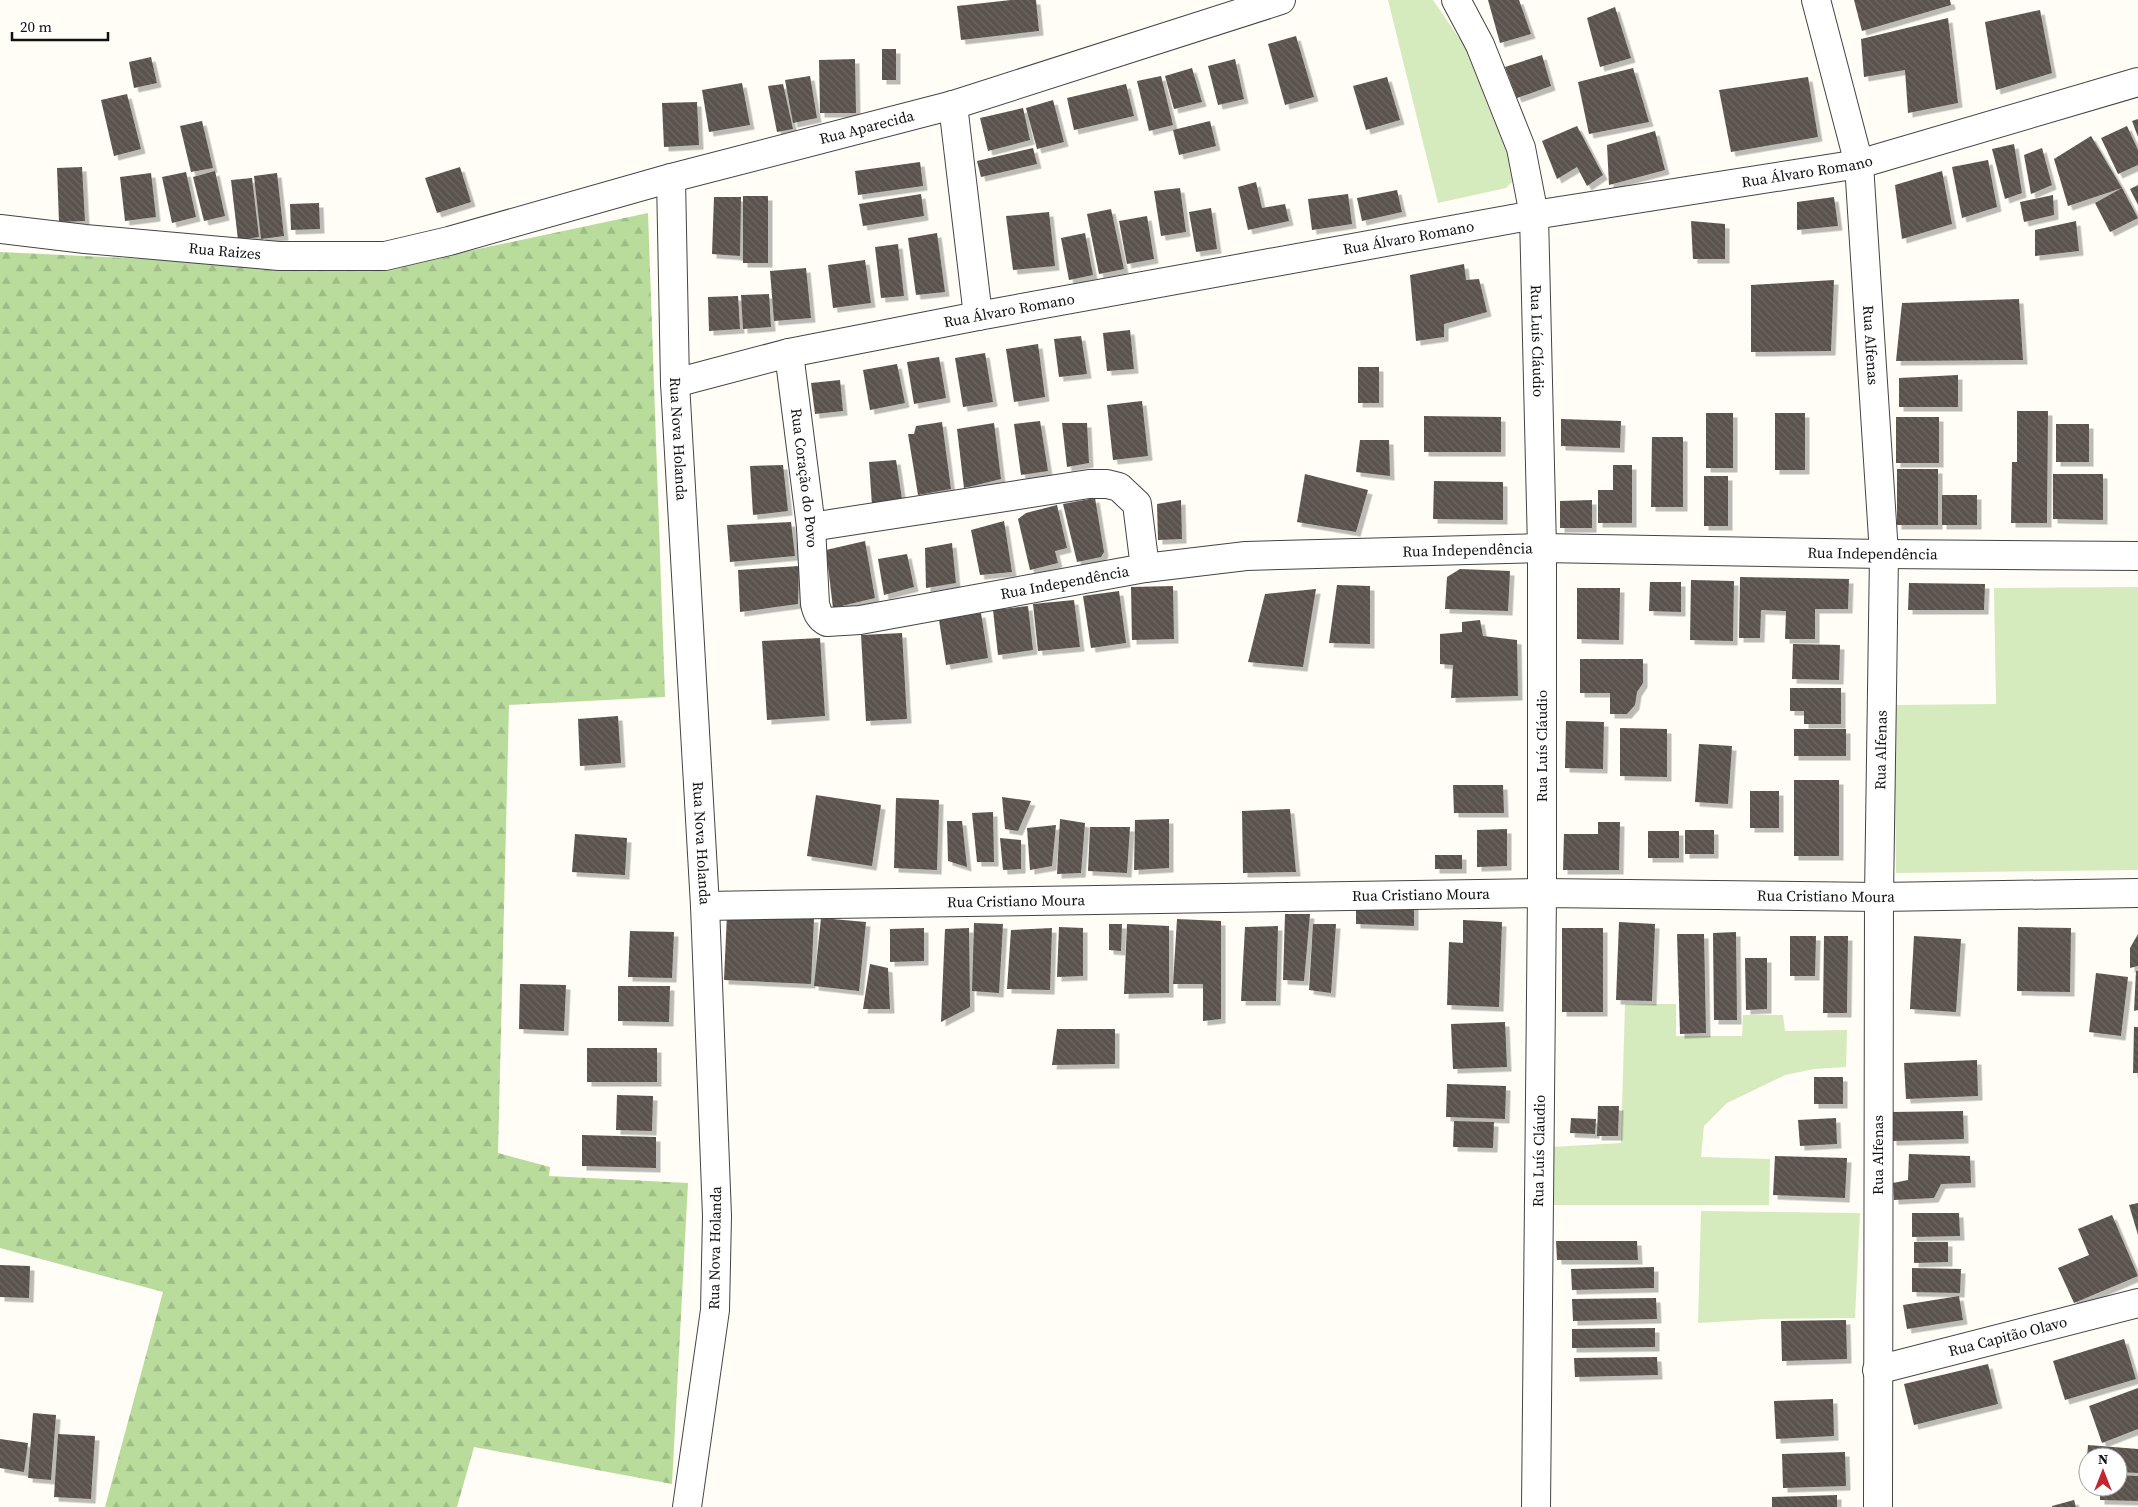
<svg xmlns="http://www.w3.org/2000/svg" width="2138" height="1507" viewBox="0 0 2138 1507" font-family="'Source Serif 4',serif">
<defs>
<pattern id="forest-firs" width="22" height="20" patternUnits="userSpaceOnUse" patternTransform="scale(1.25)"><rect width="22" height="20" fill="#b9dc9c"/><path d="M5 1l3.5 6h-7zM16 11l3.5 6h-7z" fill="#9ebc85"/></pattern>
<pattern id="building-back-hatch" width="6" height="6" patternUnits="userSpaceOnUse" patternTransform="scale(1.25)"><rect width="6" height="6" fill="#5a524d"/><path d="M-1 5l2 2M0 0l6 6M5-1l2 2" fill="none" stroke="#6d6662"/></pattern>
<filter id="shadow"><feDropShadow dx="4.5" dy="4.5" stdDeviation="0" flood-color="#0004"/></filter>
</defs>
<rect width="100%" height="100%" fill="#fffdf5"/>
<!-- green -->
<g fill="#d5ebbd">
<polygon points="1388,0 1433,0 1483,73 1516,164 1516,178 1506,188 1438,203"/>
<polygon points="2138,587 2138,870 1896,873 1894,705 1996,704 1994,588"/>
<polygon points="1625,1004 1676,1004 1676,1036 1742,1036 1743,1015 1783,1015 1785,1031 1847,1030 1846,1067 1814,1069 1785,1075 1727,1103 1704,1126 1701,1157 1770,1159 1769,1205 1550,1205 1551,1147 1621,1143"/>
<polygon points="1701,1211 1860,1213 1855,1318 1766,1319 1698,1323"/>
</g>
<!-- forest -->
<polygon fill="url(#forest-firs)" points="648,213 665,697 509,705 498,1153 550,1167 549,1176 688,1183 672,1484 474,1447 457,1507 105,1507 163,1292 0,1248 0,252 379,270"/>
<!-- building -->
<g fill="url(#building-back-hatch)" filter="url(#shadow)">
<polygon points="1011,0 1036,0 1039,31 961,40 957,6"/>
<polygon points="1488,0 1519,0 1531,34 1500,43"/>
<polygon points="1854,0 1950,0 1951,5 1862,31"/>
<polygon points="1615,7 1631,58 1600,67 1587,18"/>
<polygon points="2040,10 2052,73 1996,90 1985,22"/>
<polygon points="1948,18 1958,103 1908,113 1905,70 1864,77 1861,39"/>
<polygon points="1296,36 1314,97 1285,105 1268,44"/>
<rect x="882" y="49" width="14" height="31"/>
<polygon points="1542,55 1551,86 1517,98 1505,67"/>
<polygon points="151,57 157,83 134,88 129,62"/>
<polygon points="855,59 856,113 820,113 819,60"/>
<polygon points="1235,59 1244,99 1218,105 1208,66"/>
<polygon points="1192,68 1202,102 1174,109 1165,76"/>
<polygon points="1633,68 1649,122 1589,134 1578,82"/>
<polygon points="810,76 817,118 793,123 785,80"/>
<polygon points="1161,76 1173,125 1149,131 1137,81"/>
<polygon points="1387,77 1400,120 1366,130 1353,86"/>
<polygon points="1808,77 1818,137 1731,152 1719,90"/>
<polygon points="742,83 750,125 709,132 702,90"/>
<polygon points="783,84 793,129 777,132 768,86"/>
<polygon points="1126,84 1134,116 1074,130 1067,98"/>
<polygon points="127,94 141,149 114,156 101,100"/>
<polygon points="1053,100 1064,142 1037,149 1026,108"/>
<polygon points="697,102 699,145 664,147 662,103"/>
<polygon points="1023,108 1030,140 988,151 980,118"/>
<polygon points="2138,119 2138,137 2132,121"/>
<polygon points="202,121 213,168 191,172 180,126"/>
<polygon points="1210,121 1216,146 1179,155 1173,130"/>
<polygon points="1577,126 1603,175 1587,186 1577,167 1557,179 1542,141"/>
<polygon points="2127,126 2138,150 2138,165 2118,174 2101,138"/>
<polygon points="1655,131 1665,170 1609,185 1607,145"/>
<polygon points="2091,136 2122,188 2068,206 2054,159"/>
<polygon points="2014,144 2022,193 2005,199 1992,149"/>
<polygon points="1033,148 1037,164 981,177 977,161"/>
<polygon points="2042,148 2052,185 2031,194 2024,155"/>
<polygon points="1988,160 1997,207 1962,218 1952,167"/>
<polygon points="920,162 923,186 858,195 855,171"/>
<polygon points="82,167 85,221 59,222 57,168"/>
<polygon points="460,167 471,202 437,213 425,178"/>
<polygon points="215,171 225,216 204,221 193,177"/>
<polygon points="1942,171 1952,224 1902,239 1895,185"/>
<polygon points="186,172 196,217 172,223 162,177"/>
<polygon points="151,173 156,217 125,221 120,177"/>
<polygon points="277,173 284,236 261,239 254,176"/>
<polygon points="252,178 259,237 238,240 231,180"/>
<polygon points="1256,182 1262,208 1285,204 1289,221 1248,230 1238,187"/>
<polygon points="2138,185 2138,205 2130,189"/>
<polygon points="1180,188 1186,232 1161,236 1154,191"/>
<polygon points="2122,188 2138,218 2110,232 2095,203"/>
<polygon points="1397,190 1402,212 1362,221 1357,198"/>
<polygon points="921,194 924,216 863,226 859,204"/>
<polygon points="1348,194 1352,224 1312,230 1308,199"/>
<polygon points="2053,195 2054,215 2024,222 2020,202"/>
<rect x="743" y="196" width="25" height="67"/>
<polygon points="714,197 741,197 740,256 712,254"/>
<polygon points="1834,197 1838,226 1797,230 1797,202"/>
<polygon points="319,203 320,229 291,230 290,204"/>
<polygon points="1211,208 1217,249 1196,252 1189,212"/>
<polygon points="1111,209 1124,269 1099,274 1087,214"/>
<polygon points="1049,212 1055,266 1013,270 1006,216"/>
<polygon points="1147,216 1154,259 1127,264 1119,221"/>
<polygon points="1691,221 1725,224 1725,259 1693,259"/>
<polygon points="2076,221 2079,251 2035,256 2035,230"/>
<polygon points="937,233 945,292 916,295 908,238"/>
<polygon points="1085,233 1093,275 1069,280 1061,238"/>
<polygon points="898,244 904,296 881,298 875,247"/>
<polygon points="865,260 871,303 833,308 828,265"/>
<polygon points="1464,264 1466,280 1479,279 1487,312 1444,324 1444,337 1416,341 1410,275"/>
<polygon points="806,268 811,318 774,321 770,271"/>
<polygon points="1834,280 1831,351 1751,352 1751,285"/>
<polygon points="769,294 771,327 743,329 741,295"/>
<polygon points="738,296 740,329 709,331 708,297"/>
<polygon points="2019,299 2023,360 1896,361 1902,303"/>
<polygon points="1130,330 1134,369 1107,371 1103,333"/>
<polygon points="1081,336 1087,374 1059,377 1054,339"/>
<polygon points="1038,344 1045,397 1014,402 1006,349"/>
<polygon points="985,353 993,402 963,407 955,358"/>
<polygon points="939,357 946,398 914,404 907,362"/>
<polygon points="897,364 905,403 870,410 863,370"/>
<rect x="1358" y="367" width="21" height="36"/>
<polygon points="1958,375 1958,407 1899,407 1899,378"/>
<polygon points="840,380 843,411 815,414 811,383"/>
<polygon points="1142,401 1148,456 1113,460 1107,405"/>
<polygon points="2017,411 2048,411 2047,523 2011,523 2012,462 2017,462"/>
<rect x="1706" y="413" width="27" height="55"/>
<rect x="1775" y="413" width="30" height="57"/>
<polygon points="1424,416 1501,417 1501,452 1424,452"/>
<rect x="1896" y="417" width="43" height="46"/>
<polygon points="1561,419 1621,421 1620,448 1561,446"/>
<polygon points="1040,421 1048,471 1021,475 1014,424"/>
<polygon points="942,422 951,489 918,495 908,434 914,434 916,426"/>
<polygon points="994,423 1001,479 964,488 957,429"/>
<polygon points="1062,423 1087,423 1089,463 1067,467"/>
<rect x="2056" y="424" width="33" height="38"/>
<polygon points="1652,437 1683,437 1683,507 1651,507"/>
<polygon points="1360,440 1389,440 1390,476 1356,472"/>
<polygon points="896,460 902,499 872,505 869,462"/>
<polygon points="783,465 788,511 753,515 750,466"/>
<polygon points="1613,465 1632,465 1632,523 1598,523 1598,490 1613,490"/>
<rect x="1897" y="469" width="41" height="56"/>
<polygon points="1305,474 1368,490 1356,532 1297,522"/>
<polygon points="2053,474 2103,474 2103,520 2053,519"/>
<rect x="1704" y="476" width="24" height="50"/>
<polygon points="1434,481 1503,482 1503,520 1433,519"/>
<rect x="1942" y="495" width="35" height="30"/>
<polygon points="1095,498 1104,552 1101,557 1077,562 1063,504"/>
<polygon points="1181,500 1182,539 1158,540 1157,504"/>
<polygon points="1592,500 1592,528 1560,528 1560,501"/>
<polygon points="1057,505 1067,548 1055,551 1058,563 1030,570 1018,519 1026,513"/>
<polygon points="1004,521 1012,572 980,575 971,530"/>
<polygon points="791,522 795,556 730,562 727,525"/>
<polygon points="865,541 875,598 833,608 826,550"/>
<polygon points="952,543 956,583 926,588 925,548"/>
<polygon points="907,554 914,587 884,595 878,559"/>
<polygon points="799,566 798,604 740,612 738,570"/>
<polygon points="1460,569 1510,571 1508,611 1445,609 1447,577"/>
<polygon points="1740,577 1849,579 1848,609 1815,609 1815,639 1785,639 1786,611 1761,610 1760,638 1739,638"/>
<polygon points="1691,580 1734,581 1733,641 1690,640"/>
<polygon points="1650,582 1681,582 1681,612 1649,611"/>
<polygon points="1909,583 1985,584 1984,610 1908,610"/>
<polygon points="1337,585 1370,586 1370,644 1329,643"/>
<polygon points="1173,586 1174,639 1132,640 1131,587"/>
<polygon points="1577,588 1620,588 1619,640 1577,639"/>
<polygon points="1316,589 1303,667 1248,662 1265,594"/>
<polygon points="1119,591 1126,643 1091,648 1083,596"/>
<polygon points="1074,600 1080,647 1038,651 1033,604"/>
<polygon points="1028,606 1033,650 998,655 993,610"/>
<polygon points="981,613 988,658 946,665 939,620"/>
<polygon points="1480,620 1483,636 1517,640 1518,696 1451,698 1453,665 1440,664 1440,634 1462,632 1462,622"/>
<polygon points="902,633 907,719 866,721 861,635"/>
<polygon points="820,638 825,716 767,720 762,641"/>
<polygon points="1793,644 1840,645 1839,680 1792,679"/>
<polygon points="1580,659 1643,659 1643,683 1637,692 1635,705 1627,714 1610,714 1610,693 1580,693"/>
<polygon points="1790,688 1841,688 1841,724 1804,724 1804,711 1790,711"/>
<polygon points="618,716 621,763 580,766 578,719"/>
<polygon points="1566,721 1604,722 1603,769 1565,768"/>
<polygon points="1620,728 1667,729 1667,777 1620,776"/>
<rect x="1794" y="729" width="52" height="27"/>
<polygon points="1699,744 1732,746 1728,804 1695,802"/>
<rect x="1794" y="780" width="45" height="76"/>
<polygon points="1453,785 1503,785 1504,813 1454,813"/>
<rect x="1750" y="791" width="29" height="37"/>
<polygon points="816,795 881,805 872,866 807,856"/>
<polygon points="1002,797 1031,801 1018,831 1005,829"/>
<polygon points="896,798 939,800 937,870 894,868"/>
<polygon points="1290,809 1296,872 1243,873 1242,811"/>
<polygon points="993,812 994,862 977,862 972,813"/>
<polygon points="1060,819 1085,823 1081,873 1057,874"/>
<polygon points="1169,819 1169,868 1134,870 1135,820"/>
<polygon points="947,821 962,821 967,867 948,861"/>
<polygon points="1598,822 1620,822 1619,870 1563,870 1564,834 1598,834"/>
<polygon points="1056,825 1052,866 1030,870 1027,828"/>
<polygon points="1090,827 1130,827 1127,873 1088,871"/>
<polygon points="1507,829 1507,866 1477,867 1477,830"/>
<rect x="1685" y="830" width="29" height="24"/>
<rect x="1648" y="831" width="31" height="27"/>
<polygon points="575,834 627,838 625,875 572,872"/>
<polygon points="1000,838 1021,840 1021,869 1003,870"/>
<rect x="1435" y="855" width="27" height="14"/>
<polygon points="1414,895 1414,926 1356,924 1356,902"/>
<polygon points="727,914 814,918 811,984 724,980"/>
<polygon points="1285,914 1310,914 1304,981 1283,980"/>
<polygon points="821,918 866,922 859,991 814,986"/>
<polygon points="1177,919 1221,921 1221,1019 1203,1021 1203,984 1173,984"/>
<polygon points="1463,920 1502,922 1499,1007 1447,1005 1449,942 1463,943"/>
<polygon points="1619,922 1655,924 1652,1001 1616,1000"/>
<polygon points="974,923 1003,924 999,993 972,991"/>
<polygon points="1109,924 1122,924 1121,951 1109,950"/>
<polygon points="1127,924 1169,926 1169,993 1124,994"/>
<polygon points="1313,924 1336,924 1331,993 1309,990"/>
<polygon points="1278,926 1276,1001 1241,1001 1245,927"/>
<polygon points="1059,927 1083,928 1083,976 1057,977"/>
<polygon points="2018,927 2071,928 2070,992 2017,991"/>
<polygon points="924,928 924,961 890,962 890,929"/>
<polygon points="969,928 970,1007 941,1022 945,929"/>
<polygon points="1052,928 1050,990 1007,989 1011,930"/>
<rect x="1562" y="928" width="41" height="84"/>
<polygon points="630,931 674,932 672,978 628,977"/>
<polygon points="1736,932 1737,1020 1714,1020 1713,933"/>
<polygon points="1677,934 1704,934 1706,1033 1680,1034"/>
<polygon points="2138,934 2138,966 2130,968 2130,948"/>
<polygon points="1790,936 1816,936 1815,976 1790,976"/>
<polygon points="1824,936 1848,936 1847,1013 1823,1013"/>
<polygon points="1914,936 1961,939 1956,1012 1910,1009"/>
<polygon points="1745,958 1767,958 1767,1009 1746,1010"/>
<polygon points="870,964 888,968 890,1009 863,1009"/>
<polygon points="2136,971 2138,971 2138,1010 2134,1011"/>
<polygon points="2096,973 2128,977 2121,1036 2089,1032"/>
<polygon points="520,984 566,985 564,1031 519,1029"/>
<polygon points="618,986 670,986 669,1022 618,1021"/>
<polygon points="1505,1022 1507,1067 1453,1069 1451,1024"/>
<polygon points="2134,1027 2138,1027 2138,1073 2133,1073"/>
<polygon points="1057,1029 1115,1029 1115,1064 1052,1065"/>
<rect x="587" y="1048" width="70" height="34"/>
<polygon points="1977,1060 1978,1096 1906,1099 1904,1063"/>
<rect x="1814" y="1077" width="29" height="27"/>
<polygon points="1447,1084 1506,1086 1505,1119 1446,1117"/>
<polygon points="617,1095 653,1096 652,1131 616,1130"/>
<polygon points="1598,1106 1619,1106 1618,1136 1597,1136"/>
<polygon points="1963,1111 1964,1139 1892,1141 1891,1112"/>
<polygon points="1571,1118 1596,1119 1595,1134 1570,1133"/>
<polygon points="1836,1118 1837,1144 1800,1146 1798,1120"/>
<polygon points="1454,1121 1494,1122 1493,1148 1453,1147"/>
<polygon points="582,1135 656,1137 656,1168 582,1166"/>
<polygon points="1909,1154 1970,1156 1971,1183 1941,1184 1934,1198 1894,1200 1893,1183 1908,1180"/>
<polygon points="1775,1156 1847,1158 1845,1198 1773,1195"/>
<polygon points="2138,1203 2138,1235 2129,1205"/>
<polygon points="1912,1213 1959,1213 1960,1236 1912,1237"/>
<polygon points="2112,1215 2138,1276 2074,1303 2058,1268 2089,1255 2078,1229"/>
<polygon points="1556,1241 1637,1241 1638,1260 1557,1260"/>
<polygon points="1914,1242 1948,1242 1948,1262 1914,1263"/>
<polygon points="0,1265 30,1266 29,1298 0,1297"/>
<polygon points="1654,1267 1654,1288 1572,1290 1571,1269"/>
<polygon points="1912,1268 1961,1269 1960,1293 1912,1292"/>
<polygon points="1959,1296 1963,1320 1907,1329 1903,1305"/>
<polygon points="1656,1298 1657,1319 1573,1321 1572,1299"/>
<polygon points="1846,1320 1847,1359 1782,1361 1781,1321"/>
<polygon points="1655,1328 1655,1347 1572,1348 1572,1329"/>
<polygon points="2124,1339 2136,1379 2065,1400 2053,1361"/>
<polygon points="1657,1357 1658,1375 1575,1377 1574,1358"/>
<polygon points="1988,1364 1998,1404 1914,1425 1904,1384"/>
<polygon points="2138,1388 2138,1429 2102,1443 2089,1406"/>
<polygon points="1833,1399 1834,1436 1776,1439 1774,1401"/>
<polygon points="33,1413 56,1415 51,1480 28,1478"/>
<polygon points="58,1434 95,1436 91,1499 54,1497"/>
<polygon points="0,1439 28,1443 24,1472 0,1468"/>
<polygon points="2088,1445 2138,1449 2138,1473 2118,1472 2118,1457 2087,1457"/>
<polygon points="1845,1452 1846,1486 1783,1488 1782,1454"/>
<polygon points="2118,1475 2138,1476 2138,1501 2100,1500 2100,1487 2118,1487"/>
<polygon points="1837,1495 1837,1507 1772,1507 1772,1497"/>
<polygon points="2074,1500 2076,1507 2052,1507 2052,1506"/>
</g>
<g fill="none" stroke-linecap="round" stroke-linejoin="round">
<defs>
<g id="minor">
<path id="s1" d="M 1456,0 L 1480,45 L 1521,148 L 1534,215 L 1542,548 L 1542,893 L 1536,1507"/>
<path id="s2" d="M 1816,0 L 1859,164 L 1884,554 L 1879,897 L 1878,1507"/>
<polyline points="953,105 978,316"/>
<path id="s3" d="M 671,178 L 675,383 L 705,906 L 717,1216 L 715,1310 L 687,1507"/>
<path id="s4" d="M 0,229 L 85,239 L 279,256 L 385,256 L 449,241 L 671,178 L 953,105 L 1281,0"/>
<path id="s5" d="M 789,353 L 811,527 L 815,604 C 817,612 819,618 827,622 L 860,620 L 1145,568 L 1246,556 L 1542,548 L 1884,554 L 2138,556"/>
<path id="s6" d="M 675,383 L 789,353 L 978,316 L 1534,215 L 1859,164 L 2138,82"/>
<polyline points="811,527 1089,484 1107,484 1119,487 1137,504 1145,568"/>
<path id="s7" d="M 705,906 L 1542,893 L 1879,897 L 2138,893"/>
<path id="s8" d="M 1877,1370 L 2138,1303"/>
</g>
</defs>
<!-- minor casing -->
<use href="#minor" stroke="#444" stroke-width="30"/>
<!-- minor -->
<use href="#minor" stroke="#fff" stroke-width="28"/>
</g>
<g text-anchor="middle" stroke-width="5" stroke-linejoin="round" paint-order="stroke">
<!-- street labels -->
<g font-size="15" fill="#111" stroke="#fff">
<text dy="5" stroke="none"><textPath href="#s4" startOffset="885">Rua Aparecida</textPath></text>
<text dy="5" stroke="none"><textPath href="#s6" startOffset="1152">Rua Álvaro Romano</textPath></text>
<text dy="5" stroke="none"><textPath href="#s6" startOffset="748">Rua Álvaro Romano</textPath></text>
<text dy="5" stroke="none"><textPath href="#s4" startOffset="226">Rua Raizes</textPath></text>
<text dy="5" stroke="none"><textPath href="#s6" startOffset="342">Rua Álvaro Romano</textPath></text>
<text dy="5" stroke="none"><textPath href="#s1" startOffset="356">Rua Luís Cláudio</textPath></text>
<text dy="5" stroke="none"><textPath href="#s2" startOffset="351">Rua Alfenas</textPath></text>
<text dy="5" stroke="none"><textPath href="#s3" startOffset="261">Rua Nova Holanda</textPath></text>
<text dy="5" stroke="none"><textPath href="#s5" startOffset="126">Rua Coração do Povo</textPath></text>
<text dy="5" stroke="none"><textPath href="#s5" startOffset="921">Rua Independência</textPath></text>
<text dy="5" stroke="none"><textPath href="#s5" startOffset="1326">Rua Independência</textPath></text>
<text dy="5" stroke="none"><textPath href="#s5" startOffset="516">Rua Independência</textPath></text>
<text transform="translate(1542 746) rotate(-90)" y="5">Rua Luís Cláudio</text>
<text transform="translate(1881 750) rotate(-89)" y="5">Rua Alfenas</text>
<text dy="5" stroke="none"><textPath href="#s3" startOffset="666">Rua Nova Holanda</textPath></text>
<text dy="5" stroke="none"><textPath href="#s7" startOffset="716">Rua Cristiano Moura</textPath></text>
<text dy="5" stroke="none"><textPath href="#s7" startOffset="1121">Rua Cristiano Moura</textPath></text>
<text dy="5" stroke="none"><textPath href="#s7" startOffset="311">Rua Cristiano Moura</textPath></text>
<text transform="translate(1539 1151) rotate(-89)" y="5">Rua Luís Cláudio</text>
<text transform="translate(1878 1155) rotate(-90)" y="5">Rua Alfenas</text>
<text transform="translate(715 1248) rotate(-89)" y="5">Rua Nova Holanda</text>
<text dy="5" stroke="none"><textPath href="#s8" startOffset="135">Rua Capitão Olavo</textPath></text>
</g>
</g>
<!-- north arrow -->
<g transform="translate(2103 1472)"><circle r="24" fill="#ffffff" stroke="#a0a0a0"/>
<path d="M0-4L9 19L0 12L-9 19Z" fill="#c4262e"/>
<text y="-8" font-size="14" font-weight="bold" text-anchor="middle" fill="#111111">N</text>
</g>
<!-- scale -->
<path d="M12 32v8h96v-8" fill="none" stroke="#111111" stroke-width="2.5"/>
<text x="20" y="32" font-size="15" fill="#111111" stroke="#ffffff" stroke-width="4" paint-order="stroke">20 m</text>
</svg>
